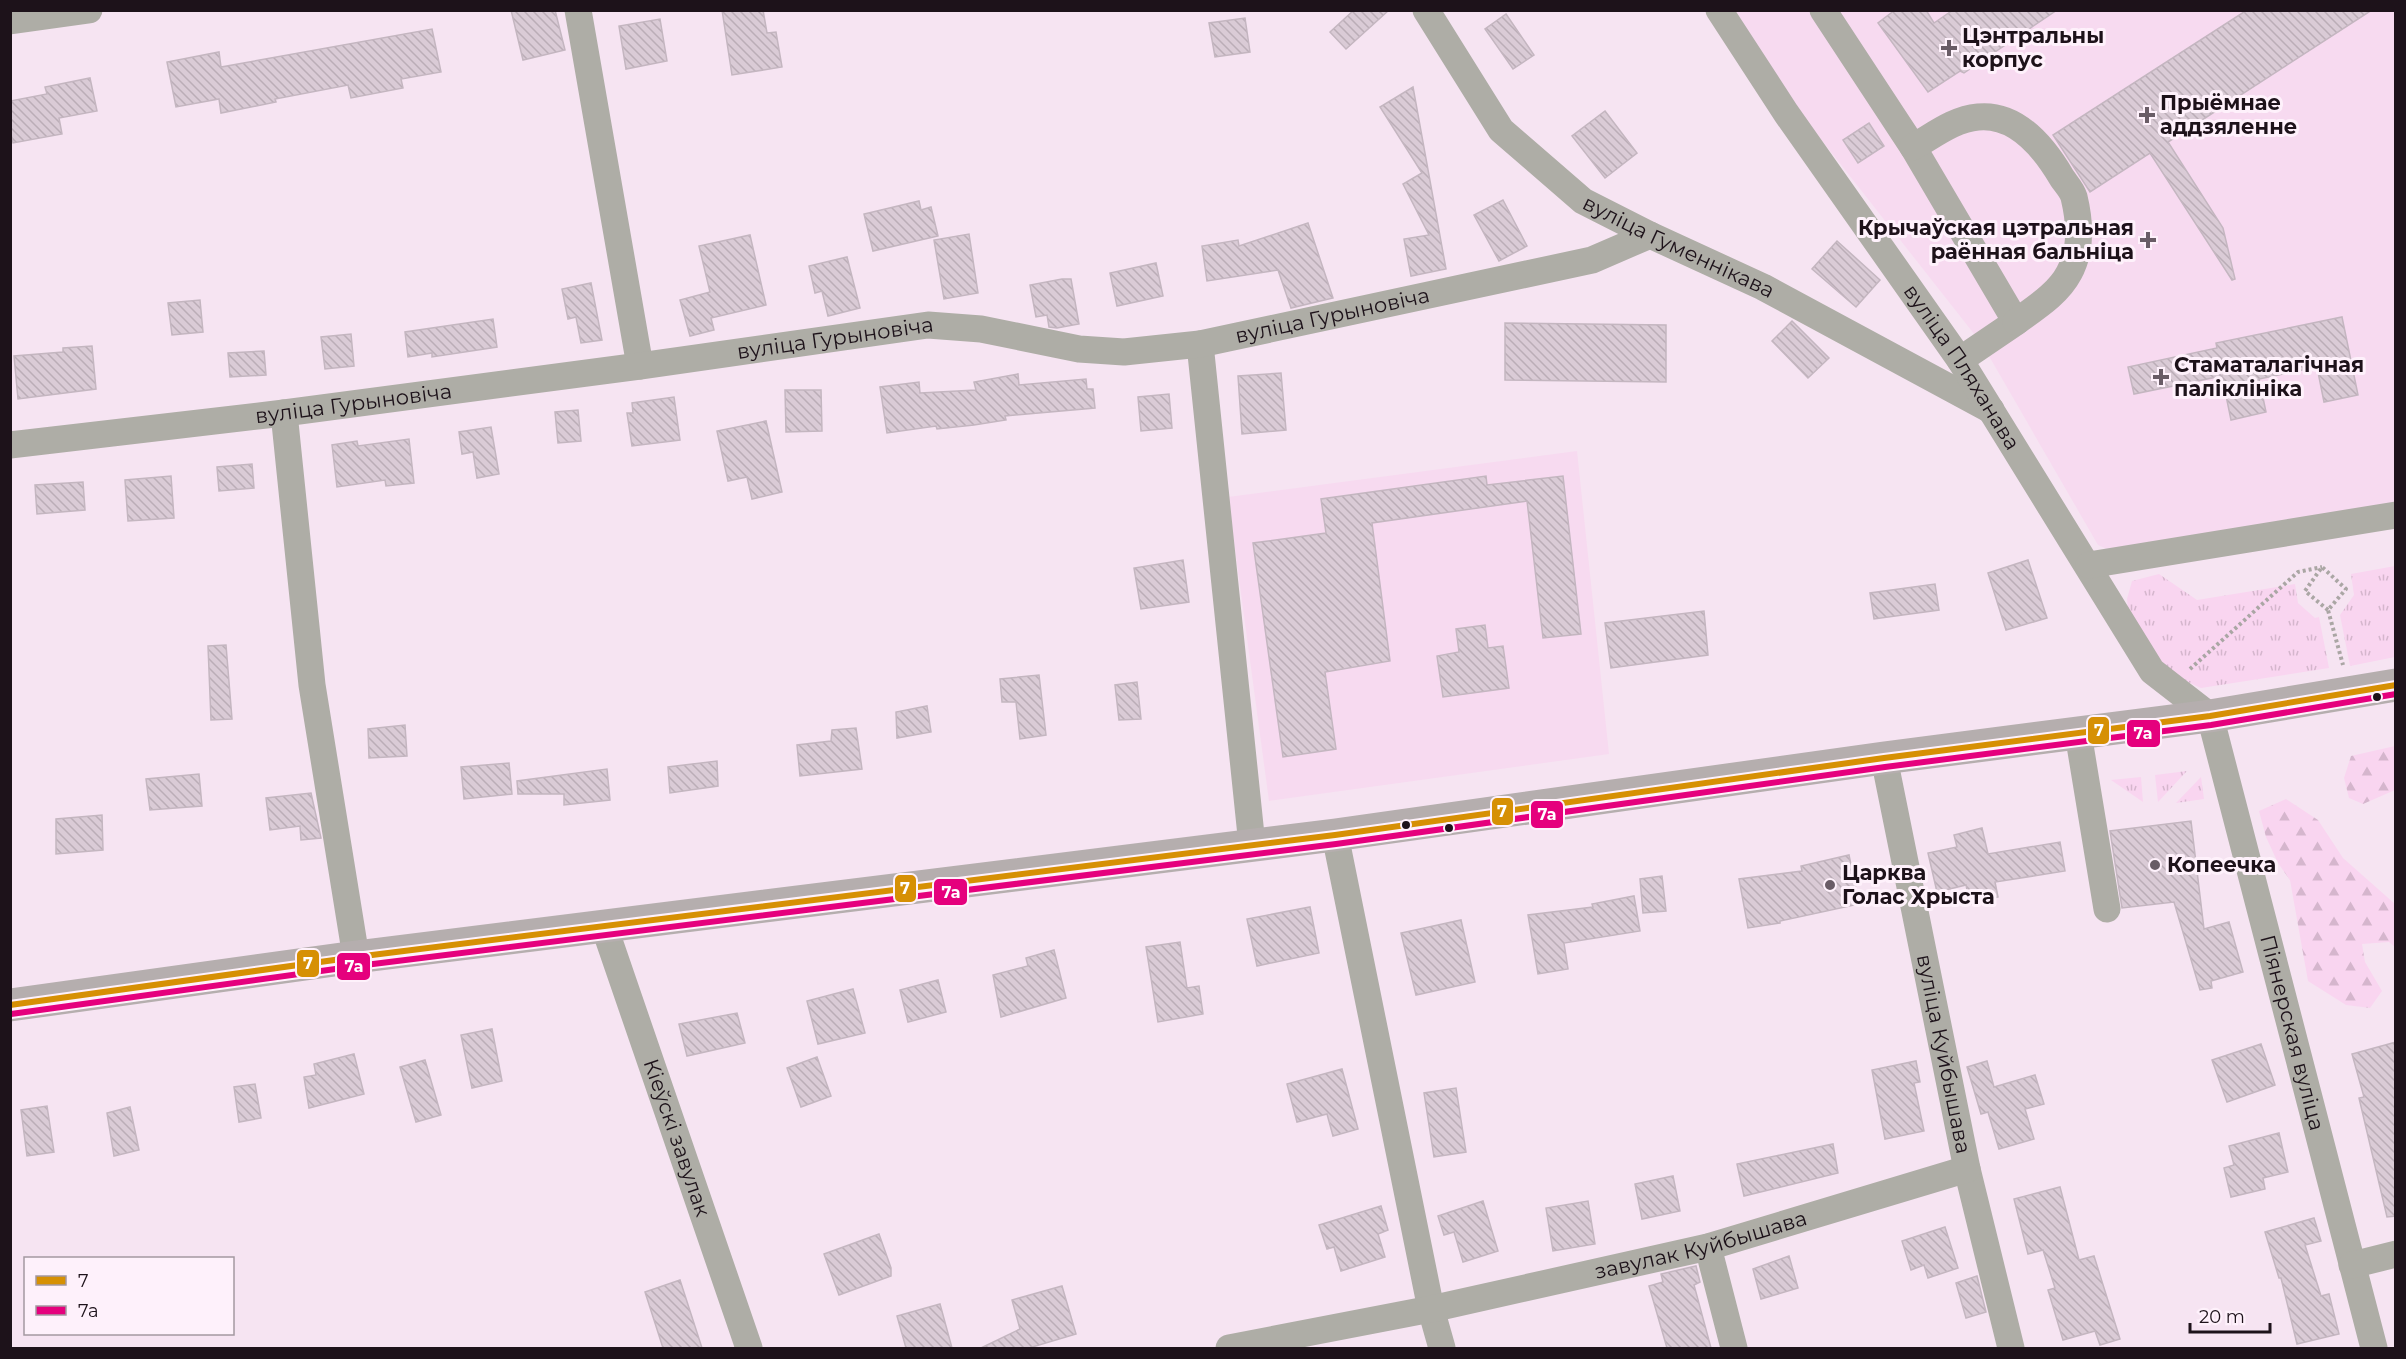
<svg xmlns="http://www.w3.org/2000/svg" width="2406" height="1359" viewBox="0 0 2406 1359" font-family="Montserrat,sans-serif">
<defs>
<pattern id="grass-tufts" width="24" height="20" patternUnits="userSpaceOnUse" patternTransform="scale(1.5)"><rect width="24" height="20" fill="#f9d5f0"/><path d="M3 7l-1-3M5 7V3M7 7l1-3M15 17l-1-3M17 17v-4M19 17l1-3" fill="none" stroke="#d5b6cd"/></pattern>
<pattern id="forest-firs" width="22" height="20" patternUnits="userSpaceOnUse" patternTransform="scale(1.5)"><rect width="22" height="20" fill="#f9d5f0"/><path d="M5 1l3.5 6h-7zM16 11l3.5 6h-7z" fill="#d5b6cd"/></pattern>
<pattern id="building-back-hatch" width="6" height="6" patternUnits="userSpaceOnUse" patternTransform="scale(1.5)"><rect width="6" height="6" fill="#dacbd6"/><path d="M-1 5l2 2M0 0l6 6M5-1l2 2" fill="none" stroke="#bbadb7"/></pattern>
</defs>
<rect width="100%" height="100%" fill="#f6e4f2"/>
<!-- built -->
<g fill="#f7daf0">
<polygon points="1736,11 2395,11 2395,505 2111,551 2098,545 1982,344 1816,133 1809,136"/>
<polygon points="1577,451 1609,754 1269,801 1228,497"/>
</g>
<!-- grass -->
<g fill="url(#grass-tufts)">
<polygon points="2395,566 2395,657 2350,666 2340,615 2354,595 2351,574"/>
<polygon points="2159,574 2197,600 2295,584 2298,603 2315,618 2319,617 2329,668 2201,688 2166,672 2128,609 2127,599 2132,581"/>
<polygon points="2187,771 2158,802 2155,775"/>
<polygon points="2141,777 2143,802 2111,780"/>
<polygon points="2201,777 2204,799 2176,803"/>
</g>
<!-- forest -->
<g fill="url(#forest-firs)">
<polygon points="2395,746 2395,790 2363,804 2349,798 2344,778 2351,756"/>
<polygon points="2286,799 2318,820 2343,858 2395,904 2395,947 2389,942 2362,944 2365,962 2382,991 2370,1008 2346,1005 2308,981 2290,880 2278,863 2266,837 2259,811"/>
</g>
<!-- building -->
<g fill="url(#building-back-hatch)" stroke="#c4b6c0" stroke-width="1.5">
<polygon points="511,10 555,10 565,50 523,60"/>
<polygon points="722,10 763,10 767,33 776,32 782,67 732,75"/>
<polygon points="1354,10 1389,10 1346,49 1330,32"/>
<polygon points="1895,10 1926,10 1934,23 1953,10 2057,10 1964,73 1960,71 1928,92 1878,23"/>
<polygon points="2247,10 2372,10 2168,142 2223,228 2235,279 2232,280 2150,153 2090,192 2053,135"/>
<polygon points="1506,14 1534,55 1513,69 1485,29"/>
<polygon points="1245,18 1250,52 1215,57 1209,23"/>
<polygon points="660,19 667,61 626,69 619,26"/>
<polygon points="432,29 441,72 401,79 403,88 351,98 348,85 275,99 276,102 221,113 219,99 176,107 167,62 219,52 221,67"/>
<polygon points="90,78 97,111 59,118 62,134 13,143 10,130 10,101 47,94 45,87"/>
<polygon points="1413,87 1446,269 1411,276 1404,239 1429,235 1403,184 1422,173 1380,107"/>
<polygon points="1605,111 1637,153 1605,178 1572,136"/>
<polygon points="1869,123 1884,146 1858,163 1843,140"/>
<polygon points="1503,200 1527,246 1499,261 1474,215"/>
<polygon points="919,201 921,210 931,207 938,236 873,251 864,214"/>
<polygon points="1308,223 1333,298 1291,308 1278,270 1207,281 1202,246 1238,240 1239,246"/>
<polygon points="969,234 978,293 944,299 934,240"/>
<polygon points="750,235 766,305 711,318 714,330 690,336 680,300 710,292 699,246"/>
<polygon points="1837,241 1880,280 1856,307 1812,269"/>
<polygon points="847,257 860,308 828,316 822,291 815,293 809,266"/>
<polygon points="1156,263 1163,296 1117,306 1110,273"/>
<polygon points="1062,279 1071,279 1079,324 1057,328 1049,327 1047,315 1036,317 1030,285"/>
<polygon points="591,283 602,340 581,343 576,317 568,319 562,289"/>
<polygon points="200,300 203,332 172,335 168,303"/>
<polygon points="2342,317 2358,395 2324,402 2317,367 2259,379 2266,412 2231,420 2222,376 2134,394 2128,367 2217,348 2216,343"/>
<polygon points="493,319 497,347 432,357 432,353 408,357 405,332"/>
<polygon points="1792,321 1829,358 1808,378 1772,341"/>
<polygon points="1505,323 1666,325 1666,382 1505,380"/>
<polygon points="351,334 354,366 325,369 321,337"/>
<polygon points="92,346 96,389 18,399 14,356 63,352 63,348"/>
<polygon points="264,351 266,375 230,377 228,353"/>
<polygon points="1281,373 1286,430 1242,434 1238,376"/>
<polygon points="1018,374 1019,385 1086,379 1087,389 1093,389 1095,408 1005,416 1006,420 974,425 937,429 936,426 887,433 880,387 919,382 920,393 976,390 974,382"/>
<polygon points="785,390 821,390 822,431 786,432"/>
<polygon points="1169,394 1172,428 1141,431 1138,397"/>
<polygon points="674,397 680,440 632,446 627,413 633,413 632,403"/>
<polygon points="578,410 581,441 558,443 555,412"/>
<polygon points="766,421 782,492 752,499 747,477 728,481 717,431"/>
<polygon points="491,427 499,474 477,478 473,452 462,454 459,432"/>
<polygon points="409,439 414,483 386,486 385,480 337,487 332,445 357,441 358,446"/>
<polygon points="252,464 254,488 219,491 217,467"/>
<polygon points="171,476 174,518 128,521 125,480"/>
<polygon points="1486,476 1487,485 1563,476 1581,634 1543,638 1527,501 1372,523 1390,661 1325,672 1336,749 1283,757 1253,543 1326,533 1321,499"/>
<polygon points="83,482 85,510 37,514 35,485"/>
<polygon points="1183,560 1189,602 1141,609 1134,568"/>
<polygon points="2028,560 2047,618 2006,630 1988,573"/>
<polygon points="1935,584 1939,610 1874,619 1870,593"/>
<polygon points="1704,611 1708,655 1611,668 1605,623"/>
<polygon points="1485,625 1488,648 1503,646 1509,688 1443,697 1437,656 1459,652 1456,629"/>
<polygon points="226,645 232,719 211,720 208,646"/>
<polygon points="1039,675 1046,735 1020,739 1016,702 1002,702 1000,679"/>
<polygon points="1137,682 1141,719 1119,720 1115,685"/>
<polygon points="927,706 931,732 897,738 896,712"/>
<polygon points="405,725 407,756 369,758 368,729"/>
<polygon points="856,728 862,769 800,776 797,745 831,741 832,730"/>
<polygon points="717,761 718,786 670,793 668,767"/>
<polygon points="509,763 512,794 464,799 461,767"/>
<polygon points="607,769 610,800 564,805 564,794 518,794 517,781"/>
<polygon points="199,774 202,806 150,810 146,779"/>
<polygon points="311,793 321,838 301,840 300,826 270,830 266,798"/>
<polygon points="102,815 103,850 56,854 56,819"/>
<polygon points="2191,821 2204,929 2229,922 2243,972 2211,981 2212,988 2200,990 2174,902 2122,908 2110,831"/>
<polygon points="1982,828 1988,854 2060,842 2065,871 1995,882 1998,897 1970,904 1966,885 1937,892 1928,853 1957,847 1954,835"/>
<polygon points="1849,855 1859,904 1780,921 1780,923 1748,928 1739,879 1802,871 1801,866"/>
<polygon points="1662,876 1666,911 1643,913 1640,879"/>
<polygon points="1634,896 1640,931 1564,943 1568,969 1538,974 1528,915 1593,907 1592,904"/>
<polygon points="1310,907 1319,953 1257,966 1247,919"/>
<polygon points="1461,920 1475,982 1416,995 1401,933"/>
<polygon points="1180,942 1187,988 1199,986 1203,1014 1158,1022 1146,947"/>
<polygon points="1054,950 1066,998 1001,1017 993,975 1028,966 1026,958"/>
<polygon points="938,980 946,1012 908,1022 900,990"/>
<polygon points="853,989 865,1033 818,1044 807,1001"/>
<polygon points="737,1013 745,1043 687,1056 679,1024"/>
<polygon points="492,1029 502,1081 472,1088 461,1035"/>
<polygon points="2396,1042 2396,1216 2387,1217 2359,1098 2364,1097 2352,1054"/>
<polygon points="2261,1044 2275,1085 2227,1102 2212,1060"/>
<polygon points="354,1054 364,1094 309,1108 304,1077 316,1075 314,1064"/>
<polygon points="817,1057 831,1096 801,1107 787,1068"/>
<polygon points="425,1060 441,1115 416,1122 400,1067"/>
<polygon points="1916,1061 1920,1082 1914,1083 1924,1131 1885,1139 1872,1070"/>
<polygon points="1987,1061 1994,1087 2035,1075 2044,1104 2025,1109 2034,1139 1999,1149 1988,1112 1981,1114 1967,1067"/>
<polygon points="1342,1069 1358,1129 1333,1136 1327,1114 1297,1122 1287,1084"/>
<polygon points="255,1084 261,1118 239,1122 234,1087"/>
<polygon points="1456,1088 1466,1152 1434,1157 1424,1093"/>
<polygon points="47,1106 54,1152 27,1156 21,1110"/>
<polygon points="130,1107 139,1150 114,1156 107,1113"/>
<polygon points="2279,1133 2288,1172 2263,1178 2265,1189 2231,1197 2224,1168 2234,1165 2229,1146"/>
<polygon points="1833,1144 1838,1173 1744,1196 1737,1164"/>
<polygon points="1673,1176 1680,1211 1642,1219 1635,1184"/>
<polygon points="2060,1187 2079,1260 2094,1256 2120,1339 2100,1345 2095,1331 2063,1340 2048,1290 2055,1288 2043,1250 2028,1254 2014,1199"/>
<polygon points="1483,1201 1498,1251 1463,1262 1454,1232 1444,1235 1438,1216"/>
<polygon points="1588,1201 1595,1244 1553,1251 1546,1208"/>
<polygon points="1381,1206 1388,1230 1378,1234 1385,1257 1341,1271 1334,1247 1327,1249 1319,1225"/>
<polygon points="2314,1218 2321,1241 2305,1245 2321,1296 2329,1294 2339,1334 2297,1344 2281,1278 2279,1278 2265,1232"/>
<polygon points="1945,1227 1958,1268 1928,1278 1924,1265 1911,1270 1902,1241"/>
<polygon points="879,1234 891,1268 891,1276 839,1295 824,1254"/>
<polygon points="1789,1256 1798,1288 1761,1299 1753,1269"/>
<polygon points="1696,1266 1700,1282 1694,1285 1711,1348 1667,1348 1649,1286 1663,1282 1661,1274"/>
<polygon points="1977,1276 1986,1312 1966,1318 1956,1283"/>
<polygon points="680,1280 702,1348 663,1348 645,1292"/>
<polygon points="1062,1286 1076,1334 1029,1348 981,1348 1020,1329 1012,1300"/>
<polygon points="940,1304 952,1348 906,1348 897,1316"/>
</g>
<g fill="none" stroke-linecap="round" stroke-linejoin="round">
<!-- path -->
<g stroke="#aaa6a4" stroke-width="4" stroke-dasharray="3 3" stroke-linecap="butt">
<polyline points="2328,610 2305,591 2322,567 2346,589 2328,610 2343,665"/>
<polyline points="2190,669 2298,572 2322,567"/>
</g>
<!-- minor -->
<g stroke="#aeada6" stroke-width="27">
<polyline points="578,10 640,366"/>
<path id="s1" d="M 1426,10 L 1501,130 L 1583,201 L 1650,235 L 1763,287 L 1991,410"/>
<path id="s2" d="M 1719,10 L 1786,113 L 1960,360 L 2152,671 L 2210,716 L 2374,1348"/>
<polyline points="1823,10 1913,147 2016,322 1960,360"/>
<polyline points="10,21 89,10"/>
<path d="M 1913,147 C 1933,136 1954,119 1978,117 C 2017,113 2045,149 2062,178 C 2066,184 2072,190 2074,197 C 2080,222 2082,250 2069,273 C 2058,294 2035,308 2016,322"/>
<polyline points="1200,344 1252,845"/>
<polyline points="284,413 312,685 356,957"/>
<path id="s3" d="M 10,445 L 284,413 L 640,366 L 928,325 L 981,329 L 1079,349 L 1124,352 L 1200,344 L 1592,260 L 1650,235"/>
<polyline points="2089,565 2396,515"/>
<polyline points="2078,733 2107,909"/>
<path id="s4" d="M 1884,758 L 1967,1169 L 2011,1348"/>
<polyline points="1335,835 1431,1309 1442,1348"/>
<path id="s5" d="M 604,926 L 749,1348"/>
<polyline points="1708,1247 1734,1348"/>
<polyline points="2352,1265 2396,1254"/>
<path id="s6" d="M 1229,1348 L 1431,1309 L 1708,1247 L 1967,1169"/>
</g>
<!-- major -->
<polyline stroke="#b5aeae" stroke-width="33" points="10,1005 356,957 1335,835 1884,758 2210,716 2396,685"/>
<defs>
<polyline id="bus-1" points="10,1005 356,957 1335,835 1884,758 2210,716 2396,685"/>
<polyline id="bus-2" points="11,1014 357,966 1336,844 1885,767 2211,725 2396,694"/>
</defs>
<!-- bus-1 casing -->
<use href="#bus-1" stroke="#fef1fb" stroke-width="10"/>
<!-- bus-2 casing -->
<use href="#bus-2" stroke="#fef1fb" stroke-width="10"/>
<!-- bus-1 -->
<use href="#bus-1" stroke="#d69004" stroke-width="6"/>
<!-- bus-2 -->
<use href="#bus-2" stroke="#e5007d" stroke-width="6"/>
</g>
<!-- markers -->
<g fill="#695c66" stroke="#fef1fb" stroke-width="2">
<path d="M1946 39h6v6h6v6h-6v6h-6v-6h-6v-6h6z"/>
<path d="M2144 106h6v6h6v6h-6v6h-6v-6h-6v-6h6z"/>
<path d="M2145 231h6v6h6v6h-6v6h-6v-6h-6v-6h6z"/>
<path d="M2158 368h6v6h6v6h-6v6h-6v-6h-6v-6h6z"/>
<circle cx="2155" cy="865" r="6"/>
<circle cx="1830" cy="885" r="6"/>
</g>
<g fill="#1d121a" stroke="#fef1fb" stroke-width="2">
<circle cx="2377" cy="697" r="5"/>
<circle cx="1406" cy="825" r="5"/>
<circle cx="1449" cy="828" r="5"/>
</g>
<g text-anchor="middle" stroke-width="6" stroke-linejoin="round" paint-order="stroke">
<!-- poi labels -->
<g font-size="21" font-weight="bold" fill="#1d121a" stroke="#fef1fb" text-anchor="start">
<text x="1962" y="43">Цэнтральны<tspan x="1962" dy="24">корпус</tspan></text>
<text x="2160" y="110">Прыёмнае<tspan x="2160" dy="24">аддзяленне</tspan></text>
<text x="2134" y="235" text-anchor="end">Крычаўская цэтральная<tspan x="2134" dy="24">раённая бальніца</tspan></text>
<text x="2174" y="372">Стаматалагічная<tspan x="2174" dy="24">паліклініка</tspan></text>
<text x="2167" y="872">Копеечка</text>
<text x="1842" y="880">Царква<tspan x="1842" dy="24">Голас Хрыста</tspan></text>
</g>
<!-- street labels -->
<g font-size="21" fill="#1d121a" stroke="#fef1fb">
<text dy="7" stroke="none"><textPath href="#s1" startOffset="356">вуліца Гуменнікава</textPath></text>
<text dy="7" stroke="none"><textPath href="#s3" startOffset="1336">вуліца Гурыновіча</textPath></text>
<text dy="7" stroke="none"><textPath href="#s3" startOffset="832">вуліца Гурыновіча</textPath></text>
<text dy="7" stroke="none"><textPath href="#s2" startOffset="432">вуліца Пляханава</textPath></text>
<text dy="7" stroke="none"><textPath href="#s3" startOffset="346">вуліца Гурыновіча</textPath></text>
<text dy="7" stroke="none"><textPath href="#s2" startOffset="1191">Піянерская вуліца</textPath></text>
<text dy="7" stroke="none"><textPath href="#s4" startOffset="302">вуліца Куйбышава</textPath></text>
<text dy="7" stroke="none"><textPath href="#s5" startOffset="224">Кіеўскі завулак</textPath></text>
<text dy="7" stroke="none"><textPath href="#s6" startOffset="483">завулак Куйбышава</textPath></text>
</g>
</g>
<g stroke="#fef1fb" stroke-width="2">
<rect x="2087" y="716" width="23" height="29" rx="6" fill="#d69004"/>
<rect x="2126" y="719" width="35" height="29" rx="6" fill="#e5007d"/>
<rect x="1491" y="797" width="23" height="29" rx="6" fill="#d69004"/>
<rect x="1530" y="800" width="34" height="29" rx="6" fill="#e5007d"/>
<rect x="894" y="874" width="23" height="29" rx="6" fill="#d69004"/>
<rect x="933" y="878" width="35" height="28" rx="6" fill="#e5007d"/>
<rect x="296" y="949" width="24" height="29" rx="6" fill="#d69004"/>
<rect x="336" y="952" width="35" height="29" rx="6" fill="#e5007d"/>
</g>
<g font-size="16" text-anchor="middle" font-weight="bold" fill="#fff">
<text x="2099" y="736">7</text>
<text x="2143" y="739">7а</text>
<text x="1502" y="817">7</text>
<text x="1547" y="820">7а</text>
<text x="905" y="894">7</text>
<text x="951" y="898">7а</text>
<text x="308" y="969">7</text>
<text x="354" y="972">7а</text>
</g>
<!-- border -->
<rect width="2406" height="1359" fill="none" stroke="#1d121a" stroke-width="24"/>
<!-- legend -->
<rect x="24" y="1257" width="210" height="78" fill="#fef1fb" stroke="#a498a1" stroke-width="1.5"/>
<rect x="36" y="1276" width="30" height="9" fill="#d69004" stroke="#a498a1" stroke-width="1.5"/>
<text x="78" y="1287" font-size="18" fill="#1d121a">7</text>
<rect x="36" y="1306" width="30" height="9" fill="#e5007d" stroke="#a498a1" stroke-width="1.5"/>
<text x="78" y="1317" font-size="18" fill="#1d121a">7а</text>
<!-- scale -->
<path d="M2190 1323v9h80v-9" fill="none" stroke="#1d121a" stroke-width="3"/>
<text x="2199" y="1323" font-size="18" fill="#1d121a" stroke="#fef1fb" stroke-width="4.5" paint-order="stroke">20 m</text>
</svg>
